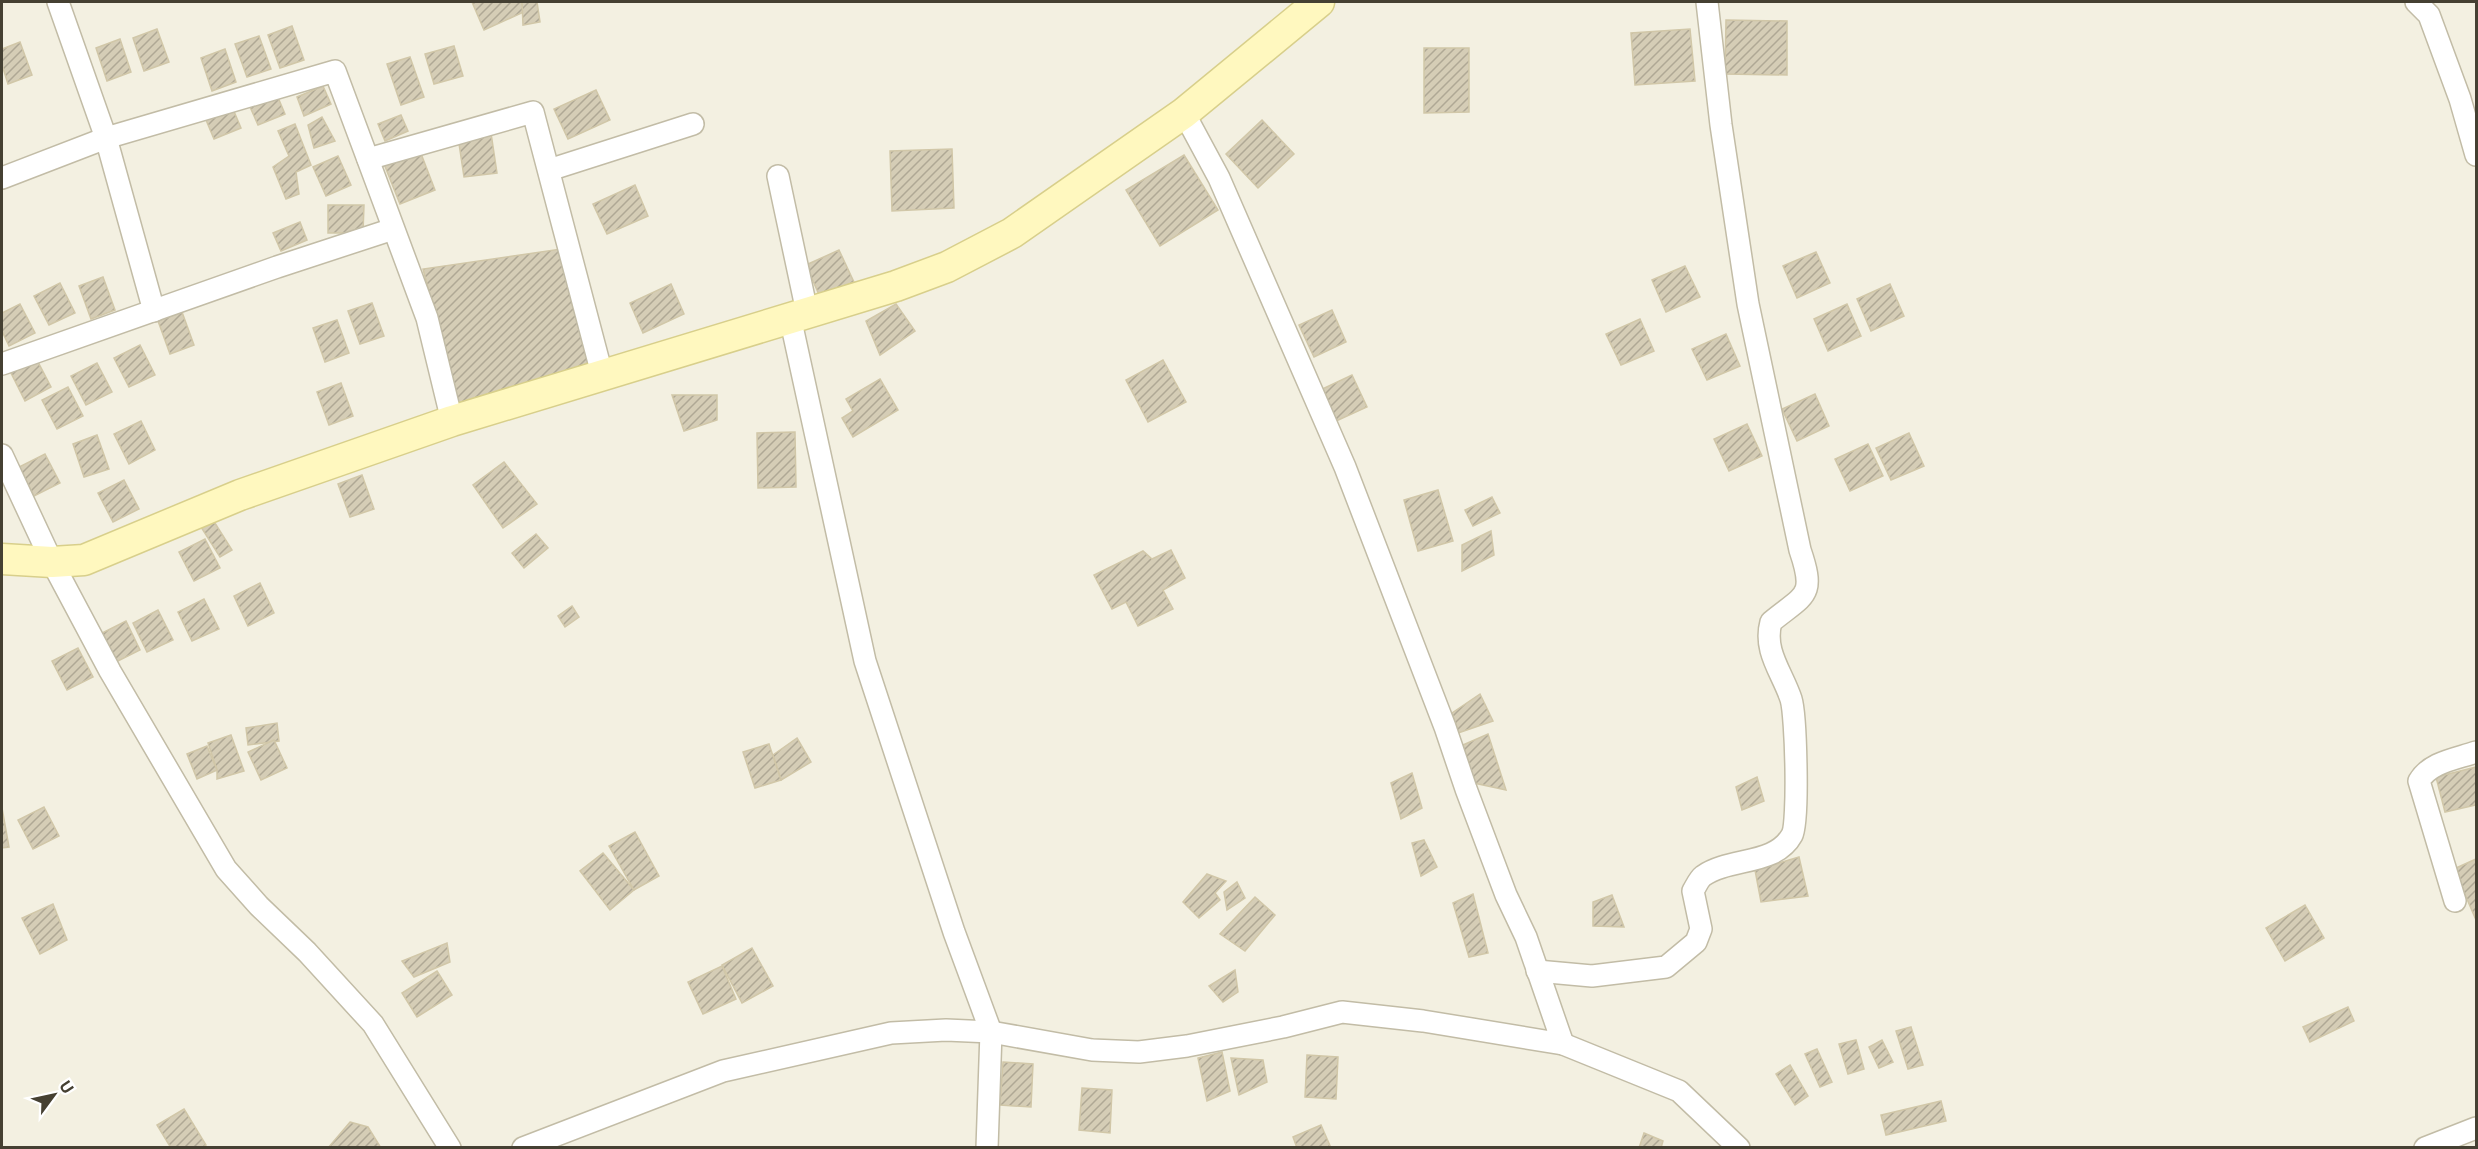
<svg xmlns="http://www.w3.org/2000/svg" width="2478" height="1149" viewBox="0 0 2478 1149" font-family="'Public Sans',sans-serif">
<defs>
<pattern id="building-hatch" width="6" height="6" patternUnits="userSpaceOnUse" patternTransform="scale(1.5)"><rect width="6" height="6" fill="#d5cdb6"/><path d="M-1 1l2-2M0 6l6-6M5 7l2-2" fill="none" stroke="#afa895"/></pattern>
</defs>
<rect width="100%" height="100%" fill="#f3f0e1"/>
<!-- building -->
<g fill="url(#building-hatch)" stroke="#d1c7a8" stroke-width="1.5">
<polygon points="472,2 521,2 526,11 484,30"/>
<polygon points="522,2 537,2 540,22 523,25"/>
<polygon points="1726,20 1787,21 1787,75 1725,74"/>
<polygon points="292,26 304,60 280,68 268,35"/>
<polygon points="157,29 169,62 144,71 133,38"/>
<polygon points="1690,29 1695,81 1635,85 1631,33"/>
<polygon points="259,36 271,69 247,77 235,44"/>
<polygon points="120,39 131,72 107,81 96,48"/>
<polygon points="20,42 32,75 8,84 2,65 2,49"/>
<polygon points="454,46 463,76 434,84 425,54"/>
<polygon points="1424,48 1469,48 1469,112 1424,113"/>
<polygon points="225,49 236,82 212,91 201,58"/>
<polygon points="410,57 424,97 401,105 387,64"/>
<polygon points="323,86 331,104 304,116 297,97"/>
<polygon points="596,90 610,120 568,139 554,109"/>
<polygon points="277,95 285,114 258,125 250,107"/>
<polygon points="233,109 241,128 214,139 206,120"/>
<polygon points="401,115 408,131 385,141 378,124"/>
<polygon points="322,117 335,141 314,148 308,125"/>
<polygon points="1262,120 1294,154 1258,188 1226,154"/>
<polygon points="295,124 311,165 296,172 299,194 286,199 273,167 289,156 278,131"/>
<polygon points="491,133 497,173 464,177 458,137"/>
<polygon points="952,149 954,208 892,211 890,151"/>
<polygon points="420,151 435,190 400,204 384,164"/>
<polygon points="1184,155 1218,210 1160,246 1126,190"/>
<polygon points="338,156 351,185 326,196 313,167"/>
<polygon points="635,185 648,216 607,234 593,204"/>
<polygon points="328,205 364,205 363,233 328,233"/>
<polygon points="300,222 307,240 281,251 273,233"/>
<polygon points="561,249 591,367 459,406 423,269"/>
<polygon points="839,250 854,282 820,297 806,265"/>
<polygon points="1816,252 1830,283 1797,298 1783,266"/>
<polygon points="1685,266 1700,297 1666,312 1652,280"/>
<polygon points="103,277 115,310 91,319 79,286"/>
<polygon points="60,283 75,313 49,325 34,296"/>
<polygon points="671,284 684,314 643,333 630,303"/>
<polygon points="1890,284 1904,316 1871,331 1857,299"/>
<polygon points="372,303 384,336 360,344 348,311"/>
<polygon points="20,304 35,333 9,346 2,331 2,313"/>
<polygon points="896,304 915,331 880,355 866,321"/>
<polygon points="1847,304 1861,336 1828,351 1814,319"/>
<polygon points="1332,310 1346,342 1314,357 1299,325"/>
<polygon points="182,312 194,345 170,354 158,321"/>
<polygon points="1640,319 1654,351 1621,365 1606,334"/>
<polygon points="337,320 349,353 325,362 313,328"/>
<polygon points="1726,334 1740,366 1707,380 1692,349"/>
<polygon points="140,345 155,375 129,387 114,358"/>
<polygon points="36,358 51,387 25,401 10,371"/>
<polygon points="1163,360 1186,402 1148,422 1126,380"/>
<polygon points="97,363 112,392 86,405 71,376"/>
<polygon points="1352,375 1367,407 1334,422 1320,390"/>
<polygon points="880,379 898,410 853,437 842,418 853,411 846,399"/>
<polygon points="341,383 353,416 329,425 317,392"/>
<polygon points="68,387 83,416 57,429 42,400"/>
<polygon points="1815,394 1829,426 1797,441 1782,409"/>
<polygon points="672,395 717,395 717,420 684,431"/>
<polygon points="141,421 155,450 129,464 114,434"/>
<polygon points="1747,424 1762,456 1729,471 1714,439"/>
<polygon points="795,432 796,487 758,488 757,433"/>
<polygon points="1909,433 1924,466 1891,480 1876,448"/>
<polygon points="97,435 109,469 84,477 73,444"/>
<polygon points="1868,444 1883,476 1850,491 1835,459"/>
<polygon points="45,454 60,483 34,496 19,467"/>
<polygon points="504,462 537,504 503,528 473,485"/>
<polygon points="362,475 374,509 350,517 338,484"/>
<polygon points="124,480 139,509 113,522 98,493"/>
<polygon points="1438,490 1453,541 1418,551 1404,500"/>
<polygon points="1492,497 1500,513 1473,526 1465,510"/>
<polygon points="213,520 232,550 220,557 201,527"/>
<polygon points="1491,531 1494,555 1462,571 1462,545"/>
<polygon points="536,534 548,548 524,568 512,553"/>
<polygon points="205,539 220,568 194,581 179,552"/>
<polygon points="1171,550 1185,578 1163,590 1173,609 1138,626 1126,602 1112,609 1094,575 1143,551 1152,559"/>
<polygon points="260,583 274,613 248,626 234,596"/>
<polygon points="204,599 219,629 192,641 178,612"/>
<polygon points="572,606 579,617 565,627 558,616"/>
<polygon points="158,610 173,640 147,652 133,623"/>
<polygon points="126,621 140,650 114,663 100,634"/>
<polygon points="78,648 93,677 67,690 52,661"/>
<polygon points="1480,694 1493,721 1458,733 1452,713"/>
<polygon points="277,723 279,741 248,745 246,728"/>
<polygon points="1488,734 1506,790 1474,783 1463,745"/>
<polygon points="231,735 244,771 217,779 217,770 208,743"/>
<polygon points="797,738 811,762 781,780 773,755"/>
<polygon points="274,740 287,768 261,780 248,752"/>
<polygon points="769,744 781,780 755,788 743,752"/>
<polygon points="207,746 217,770 197,779 187,754"/>
<polygon points="2476,767 2476,805 2445,812 2436,777"/>
<polygon points="1412,773 1422,808 1401,819 1391,783"/>
<polygon points="1757,777 1764,801 1742,810 1736,787"/>
<polygon points="44,807 59,836 33,849 18,820"/>
<polygon points="2,808 9,847 2,848"/>
<polygon points="635,832 659,876 634,890 609,846"/>
<polygon points="1424,840 1437,867 1421,876 1412,843"/>
<polygon points="603,853 634,890 610,910 580,871"/>
<polygon points="1799,857 1808,896 1761,902 1755,870"/>
<polygon points="2476,859 2476,920 2454,869"/>
<polygon points="1207,874 1226,881 1215,893 1220,900 1199,918 1183,902"/>
<polygon points="1237,882 1245,898 1227,910 1224,892"/>
<polygon points="1473,894 1488,953 1469,957 1453,903"/>
<polygon points="1612,895 1624,927 1593,926 1593,902"/>
<polygon points="1255,897 1275,915 1245,951 1220,934"/>
<polygon points="53,904 67,940 40,954 22,918"/>
<polygon points="2305,905 2324,938 2285,961 2266,928"/>
<polygon points="447,943 450,962 414,977 402,961"/>
<polygon points="752,948 773,986 742,1003 722,965"/>
<polygon points="722,966 736,999 703,1014 688,982"/>
<polygon points="1235,970 1238,992 1223,1002 1209,986"/>
<polygon points="437,971 452,995 417,1017 402,993"/>
<polygon points="2348,1007 2354,1021 2310,1042 2303,1027"/>
<polygon points="1911,1027 1923,1065 1908,1069 1896,1031"/>
<polygon points="1856,1040 1864,1069 1848,1074 1839,1044"/>
<polygon points="1882,1040 1893,1062 1879,1068 1869,1047"/>
<polygon points="1817,1049 1832,1082 1820,1087 1805,1054"/>
<polygon points="1222,1052 1230,1091 1207,1101 1198,1058"/>
<polygon points="1307,1055 1338,1057 1336,1099 1305,1097"/>
<polygon points="1231,1058 1263,1060 1267,1082 1239,1095"/>
<polygon points="1003,1062 1033,1064 1031,1107 1000,1105"/>
<polygon points="1790,1065 1808,1096 1795,1105 1776,1074"/>
<polygon points="1082,1088 1112,1090 1110,1133 1079,1130"/>
<polygon points="1941,1101 1946,1121 1886,1135 1881,1115"/>
<polygon points="184,1109 206,1145 202,1148 171,1148 157,1125"/>
<polygon points="350,1122 368,1127 381,1148 328,1148"/>
<polygon points="1321,1125 1331,1148 1297,1148 1293,1137"/>
<polygon points="1644,1133 1663,1141 1661,1148 1639,1148"/>
</g>
<g fill="none" stroke-linecap="round" stroke-linejoin="round">
<defs>
<g id="street">
<polyline points="58,2 106,138 154,311"/>
<polyline points="2416,2 2429,15 2460,99 2476,155"/>
<polyline points="368,159 533,112 602,374"/>
<polyline points="549,170 693,124"/>
<polyline points="778,176 807,312"/>
<polyline points="2,178 106,138 335,71 427,318 452,421"/>
<polyline points="790,317 865,661 954,932 991,1032 987,1148"/>
<polyline points="2,364 277,267 393,229"/>
<polyline points="2,455 52,562 110,671 226,869 259,906 307,952 373,1024 450,1148"/>
<path d="M 2455,901 L 2419,781 C 2430,762 2456,759 2476,752"/>
<path d="M 1537,971 L 1592,976 L 1666,967 L 1696,942 L 1701,929 L 1693,891 C 1696,886 1699,879 1703,876 C 1730,857 1775,866 1792,835 C 1799,822 1796,715 1791,699 C 1782,672 1763,651 1771,622 C 1805,594 1816,597 1800,550 L 1748,304 L 1721,125 L 1707,2"/>
<polyline points="1563,1044 1679,1091 1739,1148"/>
<polyline points="523,1148 723,1071 891,1033 946,1030 991,1032 1092,1050 1139,1052 1187,1046 1283,1027 1342,1012 1423,1021 1563,1044 1526,937 1506,895 1466,789 1445,727 1345,467 1219,178 1184,113"/>
<polyline points="2425,1148 2476,1128"/>
</g>
<polyline id="secondary" points="2,559 52,562 84,560 240,495 452,421 896,286 947,267 1012,233 1184,113 1319,2"/>
</defs>
<!-- street casing -->
<use href="#street" stroke="#c2bca6" stroke-width="24"/>
<!-- secondary casing -->
<use href="#secondary" stroke="#d8cf8b" stroke-width="33"/>
<!-- street -->
<use href="#street" stroke="#fff" stroke-width="21"/>
<!-- secondary -->
<use href="#secondary" stroke="#fff8bf" stroke-width="30"/>
</g>
<!-- border -->
<rect width="2478" height="1149" fill="none" stroke="#454032" stroke-width="6"/>
<!-- north arrow -->
<g transform="translate(54 1095) rotate(57)" stroke="#ffffff" stroke-width="4.5" paint-order="stroke">
<path d="M0-4.5L10 22L0 15L-10 22Z" fill="#454032"/>
<text y="-9" font-size="16" font-weight="bold" text-anchor="middle" fill="#454032">U</text>
</g>
</svg>
